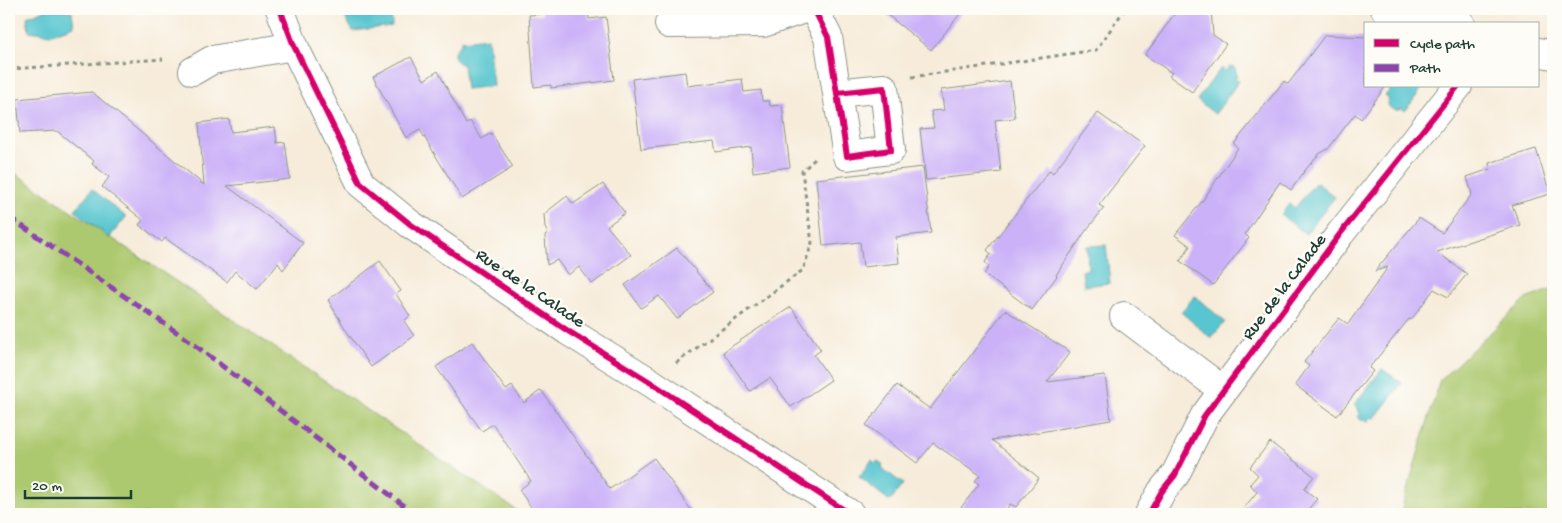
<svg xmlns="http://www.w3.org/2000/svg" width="1562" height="523" viewBox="0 0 1562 523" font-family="'Gochi Hand',sans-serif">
<rect width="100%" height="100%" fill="#fdfcf7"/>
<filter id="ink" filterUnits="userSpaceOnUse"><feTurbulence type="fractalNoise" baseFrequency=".02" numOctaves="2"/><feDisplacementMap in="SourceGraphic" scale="10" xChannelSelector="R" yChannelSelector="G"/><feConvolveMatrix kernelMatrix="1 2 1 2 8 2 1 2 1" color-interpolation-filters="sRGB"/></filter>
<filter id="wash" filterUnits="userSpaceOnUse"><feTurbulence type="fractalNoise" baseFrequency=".0096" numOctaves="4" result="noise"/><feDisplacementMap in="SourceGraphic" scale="20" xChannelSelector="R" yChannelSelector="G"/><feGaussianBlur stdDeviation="1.12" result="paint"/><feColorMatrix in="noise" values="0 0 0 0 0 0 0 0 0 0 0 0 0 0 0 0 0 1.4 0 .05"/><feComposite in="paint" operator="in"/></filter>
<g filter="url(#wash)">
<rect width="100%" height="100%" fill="#f7ecda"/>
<!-- green -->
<g fill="#adc96f" stroke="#668352">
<polygon points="9,169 522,514 9,514"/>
<polygon points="1553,289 1553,514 1400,514 1440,380 1526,299"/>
</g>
<!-- water -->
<g fill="#59c6d0" stroke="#3c8282">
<polygon points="48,9 61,9 72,12 74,26 51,34 29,31 27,17"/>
<polygon points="340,9 391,9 392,26 353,31"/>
<path d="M 488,38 L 493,86 L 466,89 L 463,65 C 453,62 450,50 461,45 L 461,41 Z"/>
<polygon points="1231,66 1235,68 1237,75 1235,78 1239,81 1215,114 1197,100 1221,68 1225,71"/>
<path d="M 1393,86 L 1424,86 L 1405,111 L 1402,109 C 1396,112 1391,110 1388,105 L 1388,98 L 1385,96 Z"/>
<polygon points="1316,182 1335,197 1306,234 1281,215 1289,204 1295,208"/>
<polygon points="92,189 126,217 109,238 75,210"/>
<polygon points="1106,245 1110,283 1084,286 1082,271 1088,269 1087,246"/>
<polygon points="1195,296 1225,322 1211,338 1181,312"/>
<polygon points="1382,369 1402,383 1374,419 1372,417 1368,421 1361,420 1358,417 1359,409 1354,405"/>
<polygon points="872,460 875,463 878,461 882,464 883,469 903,484 890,501 859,477"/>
</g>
<g id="blocks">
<!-- building -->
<g fill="#cbb1f8">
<polygon points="542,9 588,9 589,19 606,17 614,80 551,88 551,85 534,87 529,15 542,14"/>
<polygon points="880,9 964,9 931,50"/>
<polygon points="1178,9 1211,9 1213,35 1226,44 1192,92 1169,76 1172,73 1145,55"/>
<polygon points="1325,35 1366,37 1366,86 1386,86 1361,119 1355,114 1328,149 1319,154 1306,169 1291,190 1280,182 1245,234 1249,238 1213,285 1180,261 1190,246 1175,235 1203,200 1238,148 1234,144 1284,81 1288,84"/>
<polygon points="411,57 424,80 438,71 466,124 470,121 482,139 491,133 513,167 462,199 420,130 406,138 373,77"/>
<polygon points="685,72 687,86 742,79 744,92 761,90 762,101 769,101 770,106 782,105 790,167 753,172 751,147 716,152 714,141 641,149 632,79"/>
<polygon points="1010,81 1015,118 995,120 1001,172 926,180 920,129 934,128 931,111 944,110 941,90"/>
<polygon points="92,92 204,185 199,123 229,119 231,132 275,127 277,143 285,142 290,179 227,186 303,243 283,270 278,263 257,289 235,271 227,282 165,238 162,242 139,225 143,220 102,187 109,177 92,164 94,161 57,131 20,133 17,99"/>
<polygon points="1098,113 1145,146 1099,205 1104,208 1085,232 1056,275 1057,276 1032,310 984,274 989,267 985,262 991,254 987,250 1050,170 1053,173"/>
<polygon points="1536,149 1550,194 1512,205 1520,225 1437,252 1467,274 1448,297 1434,289 1411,320 1409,319 1369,368 1373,371 1337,416 1295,385 1309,366 1304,362 1339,318 1348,324 1388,267 1375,271 1419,218 1442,233 1472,194 1467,177 1490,169 1489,163"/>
<polygon points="923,167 931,233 896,237 899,263 863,267 860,242 823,246 816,179"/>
<polygon points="603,184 625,213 607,226 631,255 592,284 579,267 568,275 557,260 547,265 545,235 548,233 545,228 544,214 567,196 573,204"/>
<polygon points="677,248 713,292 677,319 659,296 641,308 625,285"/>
<polygon points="380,261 401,291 396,294 410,316 404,321 414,336 371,367 346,330 328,300"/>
<polygon points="791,307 821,350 814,355 831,380 791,407 770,378 750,391 723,352"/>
<polygon points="1005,310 1070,352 1047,382 1105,375 1111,420 992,440 1039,478 1016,507 1010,504 1003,514 956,514 979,484 975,481 980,475 933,443 917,463 866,425 897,385 930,409"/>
<polygon points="472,342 506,390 512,386 524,403 541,390 610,489 654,458 694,514 536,514 519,490 531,481 493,424 482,431 436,367"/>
<polygon points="1270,442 1314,476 1304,489 1317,499 1304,514 1239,514 1257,492 1250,484 1258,475 1250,467"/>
</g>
</g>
</g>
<g filter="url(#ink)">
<use href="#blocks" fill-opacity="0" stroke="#8b9487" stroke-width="1"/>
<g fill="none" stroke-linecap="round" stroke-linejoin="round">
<defs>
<g id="minor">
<polyline points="280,9 294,46 361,184 410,224 568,331 650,382 850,514"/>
<polyline points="814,9 828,37 847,156 891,150 884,88 837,93"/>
<polyline points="1385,9 1461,24"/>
<polyline points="669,24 763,23 804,9"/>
<polyline points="1538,52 1553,55"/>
<polyline points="193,71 212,60 294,46"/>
<polyline points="1124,316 1223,390"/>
<polyline points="1149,514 1162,491 1175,475 1205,415 1340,234 1458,86"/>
</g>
</defs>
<!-- minor casing -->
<use href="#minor" stroke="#8b9487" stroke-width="30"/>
<!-- path -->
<g stroke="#8b9487" stroke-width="3" stroke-dasharray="4 4" stroke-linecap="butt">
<polyline points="9,69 163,59"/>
<polyline points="912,77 1096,50 1125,9"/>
<polyline points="676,363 803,270 812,243 802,171 816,158"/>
</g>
<!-- minor -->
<use href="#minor" stroke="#fff" stroke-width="28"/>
<!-- quiet -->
<polyline stroke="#8e44ad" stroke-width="5" stroke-dasharray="10 5" stroke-linecap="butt" points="9,217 191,342 415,514"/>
<defs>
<g id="cycleway">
<polyline points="280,9 294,46 361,184 410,224 568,331 650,382 850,514"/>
<polyline points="814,9 828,37 847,156 891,150 884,88 837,93"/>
<polyline points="1149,514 1162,491 1175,475 1205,415 1340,234 1458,86"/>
</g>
</defs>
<!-- cycleway casing -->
<use href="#cycleway" stroke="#fdfcf7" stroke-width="9"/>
<!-- cycleway -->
<use href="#cycleway" stroke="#d6006c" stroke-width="6"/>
</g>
</g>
<g text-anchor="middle" stroke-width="5" stroke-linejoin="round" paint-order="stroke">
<!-- street labels -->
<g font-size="18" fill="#1f3d34" stroke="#fdfcf7">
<text transform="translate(1283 286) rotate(-53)" y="6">Rue de la Calade</text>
<text transform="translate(531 287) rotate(34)" y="6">Rue de la Calade</text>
</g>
</g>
<!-- margin -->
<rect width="1562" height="523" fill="none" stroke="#fdfcf7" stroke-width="30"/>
<!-- legend -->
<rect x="1364" y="22" width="175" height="65" fill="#fdfcf7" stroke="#a4b0a9"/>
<rect x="1374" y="39" width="25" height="8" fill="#d6006c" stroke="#a4b0a9"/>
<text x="1410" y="48" font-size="15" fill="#1f3d34">Cycle path</text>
<rect x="1374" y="64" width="25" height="8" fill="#8e44ad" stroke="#a4b0a9"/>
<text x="1410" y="72" font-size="15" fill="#1f3d34">Path</text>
<!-- scale -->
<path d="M25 490v8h106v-8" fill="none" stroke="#1f3d34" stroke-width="2.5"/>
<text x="32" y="490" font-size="15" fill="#1f3d34" stroke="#fdfcf7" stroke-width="4" paint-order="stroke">20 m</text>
</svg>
